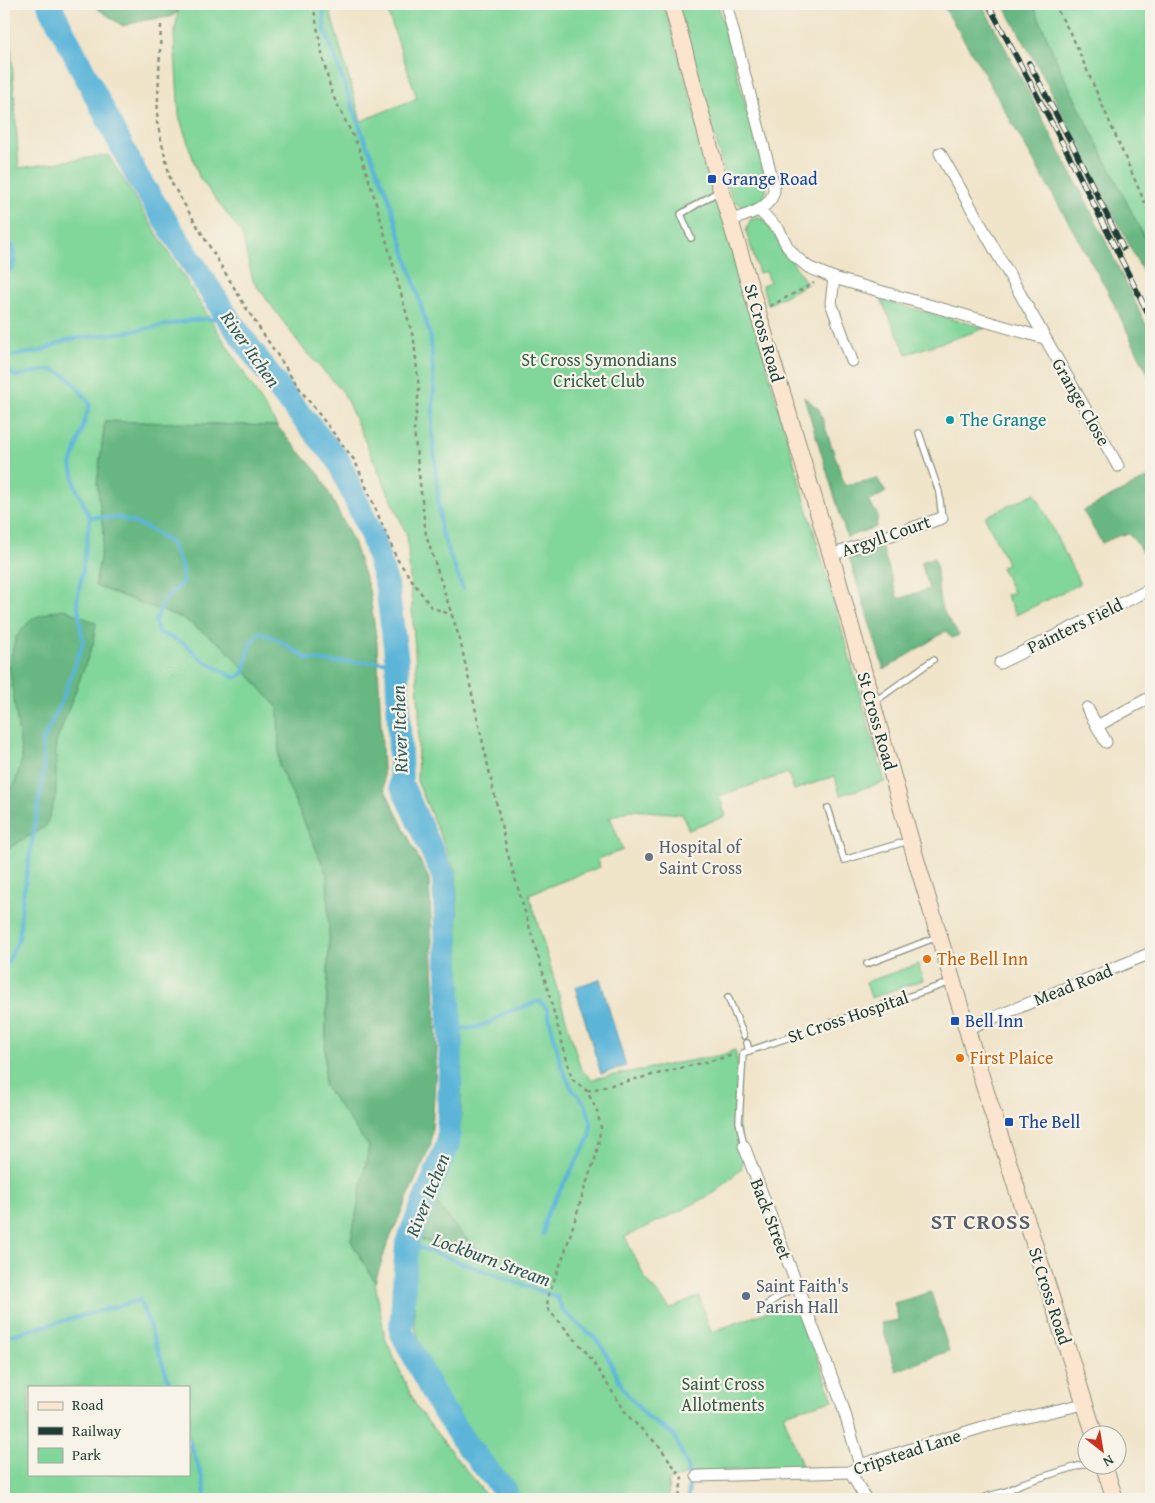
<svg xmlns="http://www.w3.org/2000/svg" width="1155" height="1503" viewBox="0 0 1155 1503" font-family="'Gentium Book Plus',serif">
<rect width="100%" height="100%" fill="#f7f3e8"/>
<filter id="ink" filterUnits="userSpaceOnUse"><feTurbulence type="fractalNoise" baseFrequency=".02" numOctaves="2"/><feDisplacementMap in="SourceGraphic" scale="10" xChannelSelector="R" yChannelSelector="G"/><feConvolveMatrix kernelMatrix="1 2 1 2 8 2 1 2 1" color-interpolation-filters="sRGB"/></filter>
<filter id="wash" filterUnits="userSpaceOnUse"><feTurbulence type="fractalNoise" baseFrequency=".0096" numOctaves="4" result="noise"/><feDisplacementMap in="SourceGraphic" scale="20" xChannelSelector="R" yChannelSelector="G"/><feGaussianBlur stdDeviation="1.12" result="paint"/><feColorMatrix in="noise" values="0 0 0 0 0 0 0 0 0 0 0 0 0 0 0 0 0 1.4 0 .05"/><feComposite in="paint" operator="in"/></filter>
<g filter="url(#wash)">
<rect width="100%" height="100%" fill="#f0e4c9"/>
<!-- green -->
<g fill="#81d69a" stroke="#508a67" fill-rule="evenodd">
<path d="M 4,4 L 10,4 L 10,29 L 19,168 L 108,155 L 277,426 L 105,421 L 97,483 L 104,536 L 95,586 L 184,618 L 223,645 L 278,708 L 279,765 L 327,874 L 329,939 L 324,1085 L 369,1147 L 351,1241 L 375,1282 L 385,1338 L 417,1408 L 489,1499 L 4,1499 ZM 29,1387 L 189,1387 L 189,1474 L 29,1474 Z"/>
<polygon points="173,4 328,4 361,121 417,98 385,4 664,4 885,782 840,795 835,776 794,790 788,773 719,796 726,816 689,830 682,814 630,810 609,818 611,819 623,850 598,859 600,867 529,894 581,1070 592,1079 721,1055 735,1050 739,1068 737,1120 744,1152 741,1169 716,1192 682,1210 625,1237 645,1278 670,1309 699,1296 711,1332 797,1301 833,1400 783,1414 802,1466 691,1473 668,1481 669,1499 517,1499 503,1474 468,1432 431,1372 420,1345 414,1323 416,1238 487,1258 458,1230 434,1200 456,1153 461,1118 462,1046 456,873 417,781 419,710 407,535 343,392 305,351 253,281 242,234 199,177 179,116 174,36 178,12"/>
<path d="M 678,4 L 718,4 L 767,184 C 767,195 761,207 748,207 C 743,207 737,202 732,200 Z"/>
<polygon points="1033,4 1151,4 1151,251 1061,71"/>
<polygon points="759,217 765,221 807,284 768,305 762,285 770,282 766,271 759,273 746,231 750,220"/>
<polygon points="881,300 986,328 907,354"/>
<polygon points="1035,493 1080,584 1016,615 1006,595 1013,592 1001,567 1007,563 985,517"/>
<polygon points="918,964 923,980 871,998 866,982"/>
</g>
<!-- forest -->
<g fill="#68b782" stroke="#447a5b">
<polygon points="91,4 173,4 178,12 171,17 145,20 123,26"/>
<polygon points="942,4 982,4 1088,205 1151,335 1151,380 1107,290 978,63"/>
<polygon points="1003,4 1033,4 1061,71 1151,251 1151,288 1042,74"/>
<polygon points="804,397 819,409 845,486 877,478 886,492 869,502 878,515 876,527 847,537"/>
<polygon points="105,421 277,426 320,475 352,539 369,589 377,643 384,788 429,879 437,1048 431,1144 387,1245 375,1282 351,1241 369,1147 324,1085 329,939 327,874 279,765 278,708 223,646 184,619 95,586 104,536 97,484"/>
<polygon points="1151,476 1151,566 1135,541 1128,534 1120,535 1102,543 1083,511"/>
<path d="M 882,547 L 898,599 L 929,589 L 921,562 L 934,558 C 939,571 937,587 940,601 C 942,613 953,625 959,635 L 952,638 L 946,631 L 884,670 L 849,557 Z"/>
<polygon points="64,609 96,623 93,644 56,743 56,796 46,826 4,851 4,797 15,783 22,759 9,664 16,637 31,619 50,612"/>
<polygon points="434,1200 458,1230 488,1258 416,1238"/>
<polygon points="931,1292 949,1351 896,1371 881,1323 899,1320 894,1303"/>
</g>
<!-- water -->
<polygon fill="#5bb5d9" stroke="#3d7986" points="600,979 626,1066 601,1074 575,987"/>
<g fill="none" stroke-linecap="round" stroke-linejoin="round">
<!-- stream -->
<g stroke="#5bb5d9" stroke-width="4">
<polyline points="323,4 324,28 364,138 388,196 431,339 434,389 432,427 441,531 463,589"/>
<polyline points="4,357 41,351 66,340 140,330 191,320 228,318"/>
<path d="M 4,367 L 15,376 C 26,374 40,370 51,370 C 69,372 80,391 90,404 L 71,465 L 76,488 L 90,517 L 83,568 L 77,601 L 83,643 L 62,701 L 42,742 L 44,770 L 22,902 L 19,938 L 4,970"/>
<polyline points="90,517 121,518 148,528 171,543 182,567 183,582 163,601 155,621 158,632 183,643 204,661 235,678 244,673 250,644 260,632 280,641 308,659 332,662 397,662"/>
<polyline points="4,996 4,1005"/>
<polyline points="450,1029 474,1028 489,1023 508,1012 540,1001 547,1009 562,1069 572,1089 586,1105 591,1123 590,1137 546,1215 543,1234"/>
<polyline points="407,1243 557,1297 563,1311 595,1338 603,1348 624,1390 647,1417 674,1435 687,1465 689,1484 688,1499"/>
<polyline points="4,1337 140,1300 171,1387"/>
<polyline points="189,1439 202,1477 206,1499"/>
</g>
<!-- river -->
<g stroke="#5bb5d9" stroke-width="24">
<polyline points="49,4 138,178 228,318 284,395 338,460 372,536 387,586 397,662 401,784 444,877 451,1046 448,1144 407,1243 401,1331 437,1401 465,1443 505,1491 508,1499"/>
<polyline points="4,252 4,262"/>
</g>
</g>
</g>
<g filter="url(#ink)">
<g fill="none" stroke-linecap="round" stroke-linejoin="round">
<defs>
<g id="lane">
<polyline points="691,238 681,214 719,191"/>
<polyline points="919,433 939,492 942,518"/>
<polyline points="874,702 933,660"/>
<polyline points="828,808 844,860 908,841"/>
<polyline points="867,964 937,937"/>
<polyline points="728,997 744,1036"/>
<polyline points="747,1043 749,1051"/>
<polyline points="744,1146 739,1122 743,1053 951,982"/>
<polyline points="765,1306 784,1293 797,1287"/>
<polyline points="978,1499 1007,1491 1023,1483 1088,1463"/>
</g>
<g id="street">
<path d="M 726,4 L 772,178 C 773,182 774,187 774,191 C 770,210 746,215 731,220"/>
<polyline points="940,153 1118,466"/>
<polyline points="759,210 779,230 787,246 795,256 808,267 834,278 1044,338"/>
<polyline points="834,278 831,303 852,361"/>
<polyline points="831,555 942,518"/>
<polyline points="1000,663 1151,589"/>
<polyline points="1087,708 1106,742"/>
<polyline points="1097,726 1151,697"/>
<polyline points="966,1029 1151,953"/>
<polyline points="744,1146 842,1404 860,1465"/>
<polyline points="850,1472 866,1499"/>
<polyline points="697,1476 850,1472 860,1465 983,1427 1084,1404"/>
</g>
<g id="secondary">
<polyline points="672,4 721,190 831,555 915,856 981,1076 1095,1436"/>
<polyline points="1104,1466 1115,1499"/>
</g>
</defs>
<!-- lane casing -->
<use href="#lane" stroke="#88907e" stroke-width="8"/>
<!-- street casing -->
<use href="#street" stroke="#88907e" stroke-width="13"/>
<!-- secondary casing -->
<use href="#secondary" stroke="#88907e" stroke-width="18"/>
<!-- path -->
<g stroke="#88907e" stroke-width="2.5" stroke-dasharray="4 4" stroke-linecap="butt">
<polyline points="313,4 323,59 332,94 358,146 375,199 414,341 419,389 414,431 426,535 460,640 507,851 546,983 572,1079 587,1091 597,1111 601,1127 596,1156 585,1187 564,1255 548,1296 547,1308 587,1353 628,1416 660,1447 682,1478 679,1499"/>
<polyline points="1054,4 1073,38 1151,217"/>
<polyline points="161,25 157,122 171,182 248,311 302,392 355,461 397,559 431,607 452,615"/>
<polyline points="770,306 814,283"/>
<polyline points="587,1091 734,1055"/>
</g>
<!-- lane -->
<use href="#lane" stroke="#fff" stroke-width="5.5"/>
<!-- street -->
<use href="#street" stroke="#fff" stroke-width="11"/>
<!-- secondary -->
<use href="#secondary" stroke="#fce5cf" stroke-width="16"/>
<defs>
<g id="rail">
<polyline points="988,4 1070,157 1151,319"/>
<polyline points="1029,63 1076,152 1123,248"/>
</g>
</defs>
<!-- rail casing -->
<use href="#rail" stroke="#1f3d34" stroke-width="5.5"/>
<!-- rail -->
<use href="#rail" stroke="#f7f3e8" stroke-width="4" stroke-dasharray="11" stroke-linecap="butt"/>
</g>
</g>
<!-- markers -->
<g fill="#1a4fb4" stroke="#f7f3e8" stroke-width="2">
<rect x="707" y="174" width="10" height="10" rx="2.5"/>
<rect x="950" y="1016" width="10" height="10" rx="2.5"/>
<rect x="1004" y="1117" width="10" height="10" rx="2.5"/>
</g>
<circle fill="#0f9aa8" stroke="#f7f3e8" stroke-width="2" cx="950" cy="420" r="5"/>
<circle fill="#6b7280" stroke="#f7f3e8" stroke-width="2" cx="649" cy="857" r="5"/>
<g fill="#e8710a" stroke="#f7f3e8" stroke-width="2">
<circle cx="927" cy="959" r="5"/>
<circle cx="960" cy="1058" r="5"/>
</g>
<circle fill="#5c6f8a" stroke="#f7f3e8" stroke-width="2" cx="746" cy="1296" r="5"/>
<g text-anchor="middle" stroke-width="4.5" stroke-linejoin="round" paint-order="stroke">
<!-- transit labels -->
<g font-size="18" fill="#164399" stroke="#f7f3e8" text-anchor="start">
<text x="722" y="185">Grange Road</text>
<text x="965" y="1027">Bell Inn</text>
<text x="1019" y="1128">The Bell</text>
</g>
<!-- street labels -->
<g font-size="18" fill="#1f3d34" stroke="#f7f3e8">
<text transform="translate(764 333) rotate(74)" y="6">St Cross Road</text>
<text transform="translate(1081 402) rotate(60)" y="6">Grange Close</text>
<text transform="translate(886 536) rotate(-19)" y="6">Argyll Court</text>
<text transform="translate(1075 626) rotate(-26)" y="6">Painters Field</text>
<text transform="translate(877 721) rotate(74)" y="6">St Cross Road</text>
<text transform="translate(1073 985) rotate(-22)" y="6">Mead Road</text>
<text transform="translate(848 1017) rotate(-19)" y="6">St Cross Hospital</text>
<text transform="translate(771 1219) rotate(69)" y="6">Back Street</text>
<text transform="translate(1050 1296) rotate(72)" y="6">St Cross Road</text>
<text transform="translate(907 1452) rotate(-18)" y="6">Cripstead Lane</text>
</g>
<!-- park labels -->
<g font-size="18" fill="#335c48" stroke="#f7f3e8">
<text x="599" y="366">St Cross Symondians<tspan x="599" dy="21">Cricket Club</tspan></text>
<text x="723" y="1390">Saint Cross<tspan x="723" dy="21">Allotments</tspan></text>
</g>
<!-- culture labels -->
<g font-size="18" fill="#0d838f" stroke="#f7f3e8" text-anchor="start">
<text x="960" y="426">The Grange</text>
</g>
<!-- worship labels -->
<g font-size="18" fill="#5b616d" stroke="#f7f3e8" text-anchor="start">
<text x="659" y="853">Hospital of<tspan x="659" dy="21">Saint Cross</tspan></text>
</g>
<!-- food labels -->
<g font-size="18" fill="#c56008" stroke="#f7f3e8" text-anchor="start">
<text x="937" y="965">The Bell Inn</text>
<text x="970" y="1064">First Plaice</text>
</g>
<!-- service labels -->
<g font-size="18" fill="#4e5e75" stroke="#f7f3e8" text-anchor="start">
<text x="756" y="1292">Saint Faith's<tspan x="756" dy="21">Parish Hall</tspan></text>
</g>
<!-- water labels -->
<g font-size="19" font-style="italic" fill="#2e5b5d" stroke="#f7f3e8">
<text transform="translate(251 349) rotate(55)" y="7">River Itchen</text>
<text transform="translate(399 729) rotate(-92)" y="7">River Itchen</text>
<text transform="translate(427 1195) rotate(-68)" y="7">River Itchen</text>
<text transform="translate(492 1259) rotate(20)" y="7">Lockburn Stream</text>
</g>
<!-- district labels -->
<g font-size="22" font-weight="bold" letter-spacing="1" fill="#5a5e68" stroke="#f7f3e8">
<text x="981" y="1229">ST CROSS</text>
</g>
</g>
<!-- margin -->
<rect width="1155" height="1503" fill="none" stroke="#f7f3e8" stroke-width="20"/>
<!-- legend -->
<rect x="28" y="1386" width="162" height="90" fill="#f7f3e8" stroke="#a1aaa0"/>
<rect x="38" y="1402" width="25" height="8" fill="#fce5cf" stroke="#a1aaa0"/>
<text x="72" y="1410" font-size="15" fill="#1f3d34">Road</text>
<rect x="38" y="1427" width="25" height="8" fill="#1f3d34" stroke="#a1aaa0"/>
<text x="72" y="1436" font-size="15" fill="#1f3d34">Railway</text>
<rect x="38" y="1448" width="25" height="15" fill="#81d69a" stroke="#a1aaa0"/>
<text x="72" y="1460" font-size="15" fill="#1f3d34">Park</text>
<!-- north arrow -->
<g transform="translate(1102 1450) rotate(149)"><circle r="24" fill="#f7f3e8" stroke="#a1aaa0"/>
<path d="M0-4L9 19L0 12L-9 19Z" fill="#c8321e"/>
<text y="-8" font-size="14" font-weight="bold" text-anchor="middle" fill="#1f3d34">N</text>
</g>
</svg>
